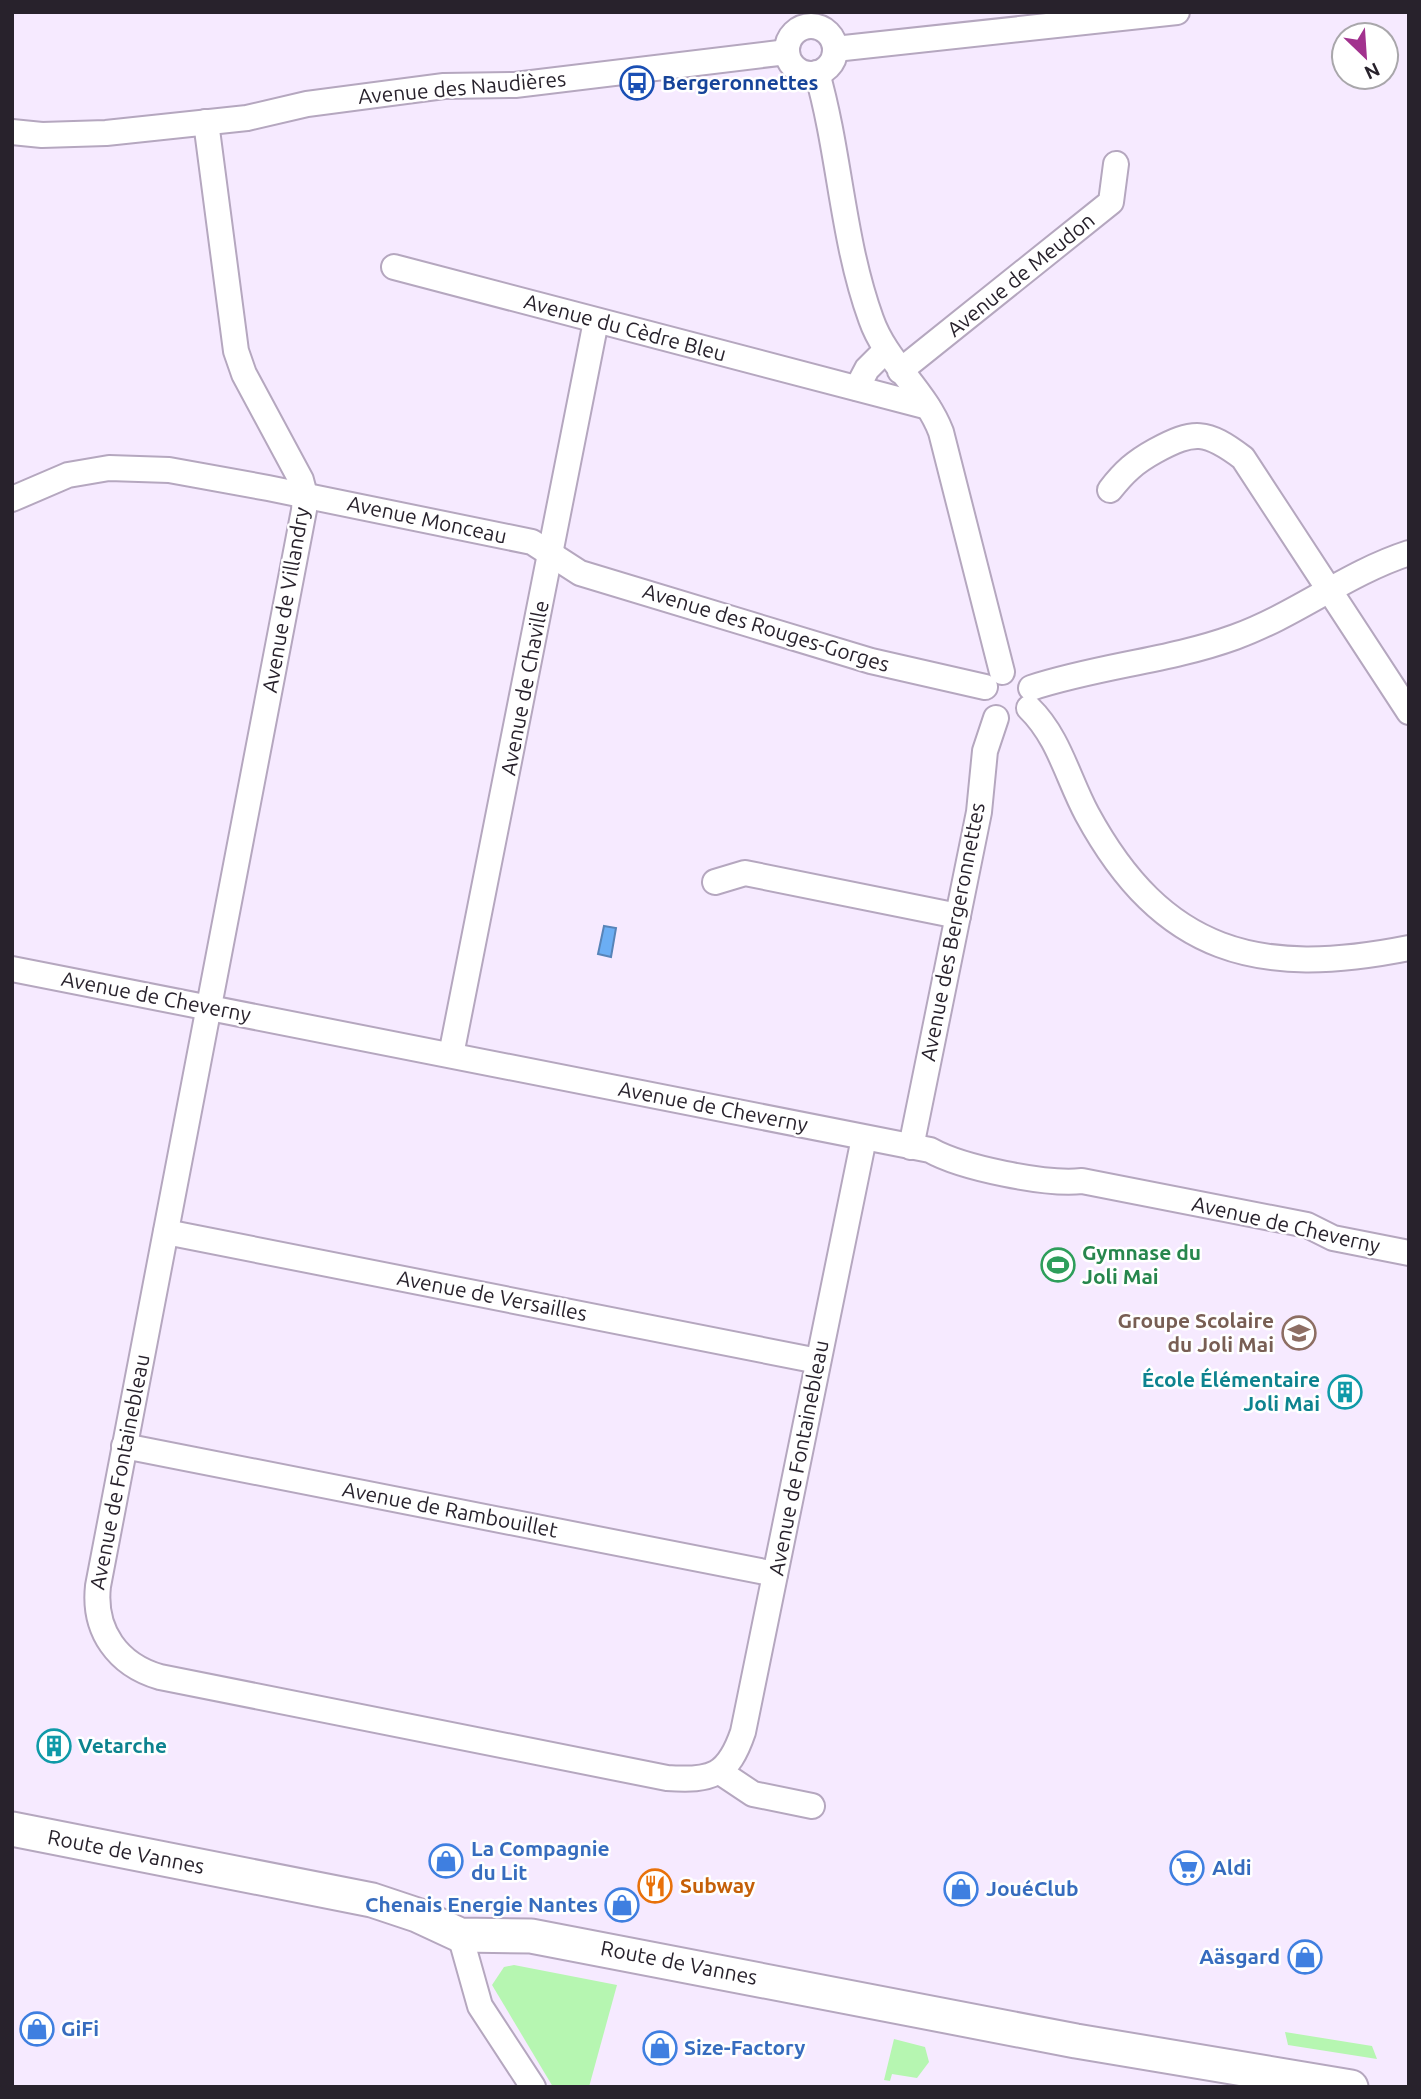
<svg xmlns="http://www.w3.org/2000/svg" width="1421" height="2099" viewBox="0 0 1421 2099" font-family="Ubuntu,sans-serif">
<rect width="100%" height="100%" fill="#f6eaff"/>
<!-- green -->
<g fill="#b6f6b1">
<polygon points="514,1965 617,1985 589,2087 553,2087 492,1985 504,1967"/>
<polygon points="1285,2032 1372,2046 1377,2059 1288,2045"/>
<polygon points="894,2039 925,2047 929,2062 917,2078 892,2074 890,2081 884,2080"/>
</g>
<!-- water -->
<polygon fill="#6baef4" stroke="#5784b8" stroke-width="2" points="604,926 616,928 611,957 598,954"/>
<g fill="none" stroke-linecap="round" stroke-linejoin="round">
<defs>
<g id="street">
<circle cx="811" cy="50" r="24"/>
<polyline points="835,49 1177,12"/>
<path d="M 817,73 C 840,153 842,239 871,319 C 886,362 925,390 941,432 L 1002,672"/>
<path d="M 206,122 L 236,351 L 244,374 L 301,480 L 305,495 L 304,510 L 98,1586 C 93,1631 118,1665 160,1677 L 667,1778 C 712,1781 728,1776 743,1732 L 864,1138"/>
<polyline points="12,132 42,135 106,133 247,118 307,104 444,86 515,85 787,52"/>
<polyline points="394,267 928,407"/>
<polyline points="900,371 1111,202 1116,164"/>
<polyline points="857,388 867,369 885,351"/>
<path d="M 1110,490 C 1124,472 1135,462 1155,451 C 1194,430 1206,430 1243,458 L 1409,712"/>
<polyline points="12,499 68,475 109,468 169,470 268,488 532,542 580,573 871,661 985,687"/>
<path d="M 1031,688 C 1097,666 1169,661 1235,637 C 1296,615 1347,573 1409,553"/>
<path d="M 1029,708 C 1059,737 1068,779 1087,814 C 1163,954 1259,978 1409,948"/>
<polyline points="715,882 745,873 958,916"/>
<path d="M 12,969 L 930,1150 C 962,1168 1046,1185 1082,1181 L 1307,1225 L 1333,1238 L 1409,1253"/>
<polyline points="451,1055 596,321"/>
<polyline points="911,1147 979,812 985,751 996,718"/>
<polyline points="166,1232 818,1361"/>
<polyline points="124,1446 775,1574"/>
<polyline points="720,1772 753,1794 812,1806"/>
<polyline points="460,1935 480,2006 533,2087"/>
</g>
<polyline id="secondary" points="12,1829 372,1900 417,1915 460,1935 531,1936 1076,2041 1351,2087"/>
</defs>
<!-- street casing -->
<use href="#street" stroke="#b5a7bf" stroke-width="28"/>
<!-- secondary casing -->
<use href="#secondary" stroke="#b5a7bf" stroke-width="37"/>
<!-- street -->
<use href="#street" stroke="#fff" stroke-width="24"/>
<!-- secondary -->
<use href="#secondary" stroke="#fff" stroke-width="33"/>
</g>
<!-- icons -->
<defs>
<symbol id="bus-ring" viewBox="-11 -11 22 22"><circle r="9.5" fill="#fff" stroke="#1a4fb4" stroke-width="1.5"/><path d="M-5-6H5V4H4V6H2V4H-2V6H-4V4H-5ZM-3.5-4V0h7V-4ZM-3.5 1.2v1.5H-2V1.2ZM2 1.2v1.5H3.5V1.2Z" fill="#1a4fb4"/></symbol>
<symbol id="stadium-ring" viewBox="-11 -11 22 22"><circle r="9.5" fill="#fff" stroke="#2e9e5b" stroke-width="1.5"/><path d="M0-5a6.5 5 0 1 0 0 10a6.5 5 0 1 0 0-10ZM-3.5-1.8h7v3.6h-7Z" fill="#2e9e5b"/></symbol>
<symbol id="school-ring" viewBox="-11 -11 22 22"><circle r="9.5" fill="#fff" stroke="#8d6e63" stroke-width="1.5"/><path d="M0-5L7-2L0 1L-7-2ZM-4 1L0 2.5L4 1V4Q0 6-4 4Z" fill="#8d6e63"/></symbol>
<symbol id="building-ring" viewBox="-11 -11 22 22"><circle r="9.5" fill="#fff" stroke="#0f9aa8" stroke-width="1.5"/><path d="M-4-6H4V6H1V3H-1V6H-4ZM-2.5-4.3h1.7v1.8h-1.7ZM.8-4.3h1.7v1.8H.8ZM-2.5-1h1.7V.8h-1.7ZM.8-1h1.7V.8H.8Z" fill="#0f9aa8"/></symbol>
<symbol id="shop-ring" viewBox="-11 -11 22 22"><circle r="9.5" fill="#fff" stroke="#3f7fe0" stroke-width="1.5"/><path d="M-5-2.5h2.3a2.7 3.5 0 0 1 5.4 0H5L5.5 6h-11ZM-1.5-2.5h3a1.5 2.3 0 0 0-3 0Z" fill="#3f7fe0"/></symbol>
<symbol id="supermarket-ring" viewBox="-11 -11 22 22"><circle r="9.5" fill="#fff" stroke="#3f7fe0" stroke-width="1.5"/><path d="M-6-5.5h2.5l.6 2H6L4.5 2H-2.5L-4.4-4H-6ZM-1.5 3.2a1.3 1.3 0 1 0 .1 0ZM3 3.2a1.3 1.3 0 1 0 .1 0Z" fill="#3f7fe0"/></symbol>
<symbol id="restaurant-ring" viewBox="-11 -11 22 22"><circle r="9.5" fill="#fff" stroke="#e8710a" stroke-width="1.5"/><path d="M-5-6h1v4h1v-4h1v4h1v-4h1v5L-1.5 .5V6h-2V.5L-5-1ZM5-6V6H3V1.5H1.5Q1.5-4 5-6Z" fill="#e8710a"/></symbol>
</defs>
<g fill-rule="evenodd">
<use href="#bus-ring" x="618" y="64" width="38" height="38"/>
<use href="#stadium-ring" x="1039" y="1246" width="38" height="38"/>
<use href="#school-ring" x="1280" y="1314" width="38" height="38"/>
<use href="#building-ring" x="1326" y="1373" width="38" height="38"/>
<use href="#building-ring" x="35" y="1727" width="38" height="38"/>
<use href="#shop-ring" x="427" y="1842" width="38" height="38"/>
<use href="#supermarket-ring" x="1168" y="1849" width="38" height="38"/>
<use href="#restaurant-ring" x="636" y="1867" width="38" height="38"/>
<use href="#shop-ring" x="942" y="1870" width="38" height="38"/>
<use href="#shop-ring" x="603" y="1886" width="38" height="38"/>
<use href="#shop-ring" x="1286" y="1938" width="38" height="38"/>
<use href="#shop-ring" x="18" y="2010" width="38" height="38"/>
<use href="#shop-ring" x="641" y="2029" width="38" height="38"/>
</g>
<g text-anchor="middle" stroke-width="5" stroke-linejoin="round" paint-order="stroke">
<!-- transit labels -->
<g font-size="21" font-weight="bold" fill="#164399" stroke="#fff" text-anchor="start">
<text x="662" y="90">Bergeronnettes</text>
</g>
<!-- street labels -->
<g font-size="21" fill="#28222c" stroke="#fff">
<text transform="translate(462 88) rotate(-5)" y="7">Avenue des Naudières</text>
<text transform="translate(1021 275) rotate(-39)" y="7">Avenue de Meudon</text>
<text transform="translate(625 328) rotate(15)" y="7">Avenue du Cèdre Bleu</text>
<text transform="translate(427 520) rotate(12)" y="7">Avenue Monceau</text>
<text transform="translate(286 600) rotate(-80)" y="7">Avenue de Villandry</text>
<text transform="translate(766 628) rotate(17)" y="7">Avenue des Rouges-Gorges</text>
<text transform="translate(525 688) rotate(-79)" y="7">Avenue de Chaville</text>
<text transform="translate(953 932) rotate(-79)" y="7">Avenue des Bergeronnettes</text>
<text transform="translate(156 997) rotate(11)" y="7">Avenue de Cheverny</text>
<text transform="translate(713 1107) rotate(11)" y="7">Avenue de Cheverny</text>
<text transform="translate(1286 1225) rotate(13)" y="7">Avenue de Cheverny</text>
<text transform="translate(492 1296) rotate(11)" y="7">Avenue de Versailles</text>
<text transform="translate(799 1458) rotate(-79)" y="7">Avenue de Fontainebleau</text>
<text transform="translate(120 1472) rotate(-79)" y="7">Avenue de Fontainebleau</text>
<text transform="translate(450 1510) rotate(11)" y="7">Avenue de Rambouillet</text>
<text transform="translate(126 1852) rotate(11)" y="7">Route de Vannes</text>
<text transform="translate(679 1963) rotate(11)" y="7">Route de Vannes</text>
</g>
<!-- leisure labels -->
<g font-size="21" font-weight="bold" fill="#27864d" stroke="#fff" text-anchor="start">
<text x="1082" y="1260">Gymnase du<tspan x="1082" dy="24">Joli Mai</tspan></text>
</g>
<!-- education labels -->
<g font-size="21" font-weight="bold" fill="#785e54" stroke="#fff" text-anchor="end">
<text x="1274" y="1328">Groupe Scolaire<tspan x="1274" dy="24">du Joli Mai</tspan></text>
</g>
<!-- culture labels -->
<g font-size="21" font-weight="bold" fill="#0d838f" stroke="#fff" text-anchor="end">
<text x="1320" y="1387">École Élémentaire<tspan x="1320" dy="24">Joli Mai</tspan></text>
<text x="78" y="1753" text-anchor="start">Vetarche</text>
</g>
<!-- shop labels -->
<g font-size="21" font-weight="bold" fill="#366cbe" stroke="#fff" text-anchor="start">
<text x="471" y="1856">La Compagnie<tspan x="471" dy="24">du Lit</tspan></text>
<text x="1212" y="1875">Aldi</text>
<text x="986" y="1896">JouéClub</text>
<text x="598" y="1912" text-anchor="end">Chenais Energie Nantes</text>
<text x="1280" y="1964" text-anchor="end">Aäsgard</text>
<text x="61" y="2036">GiFi</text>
<text x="684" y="2055">Size-Factory</text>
</g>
<!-- food labels -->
<g font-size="21" font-weight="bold" fill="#c56008" stroke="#fff" text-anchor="start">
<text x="680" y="1893">Subway</text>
</g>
</g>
<!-- border -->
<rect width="1421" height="2099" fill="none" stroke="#28222c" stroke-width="28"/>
<!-- north arrow -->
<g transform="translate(1365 56) rotate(155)"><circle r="33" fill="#ffffff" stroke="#a9a7ab" stroke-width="2"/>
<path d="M0-5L12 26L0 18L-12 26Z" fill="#a2328e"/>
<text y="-10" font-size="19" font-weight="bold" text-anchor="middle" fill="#28222c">N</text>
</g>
</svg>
